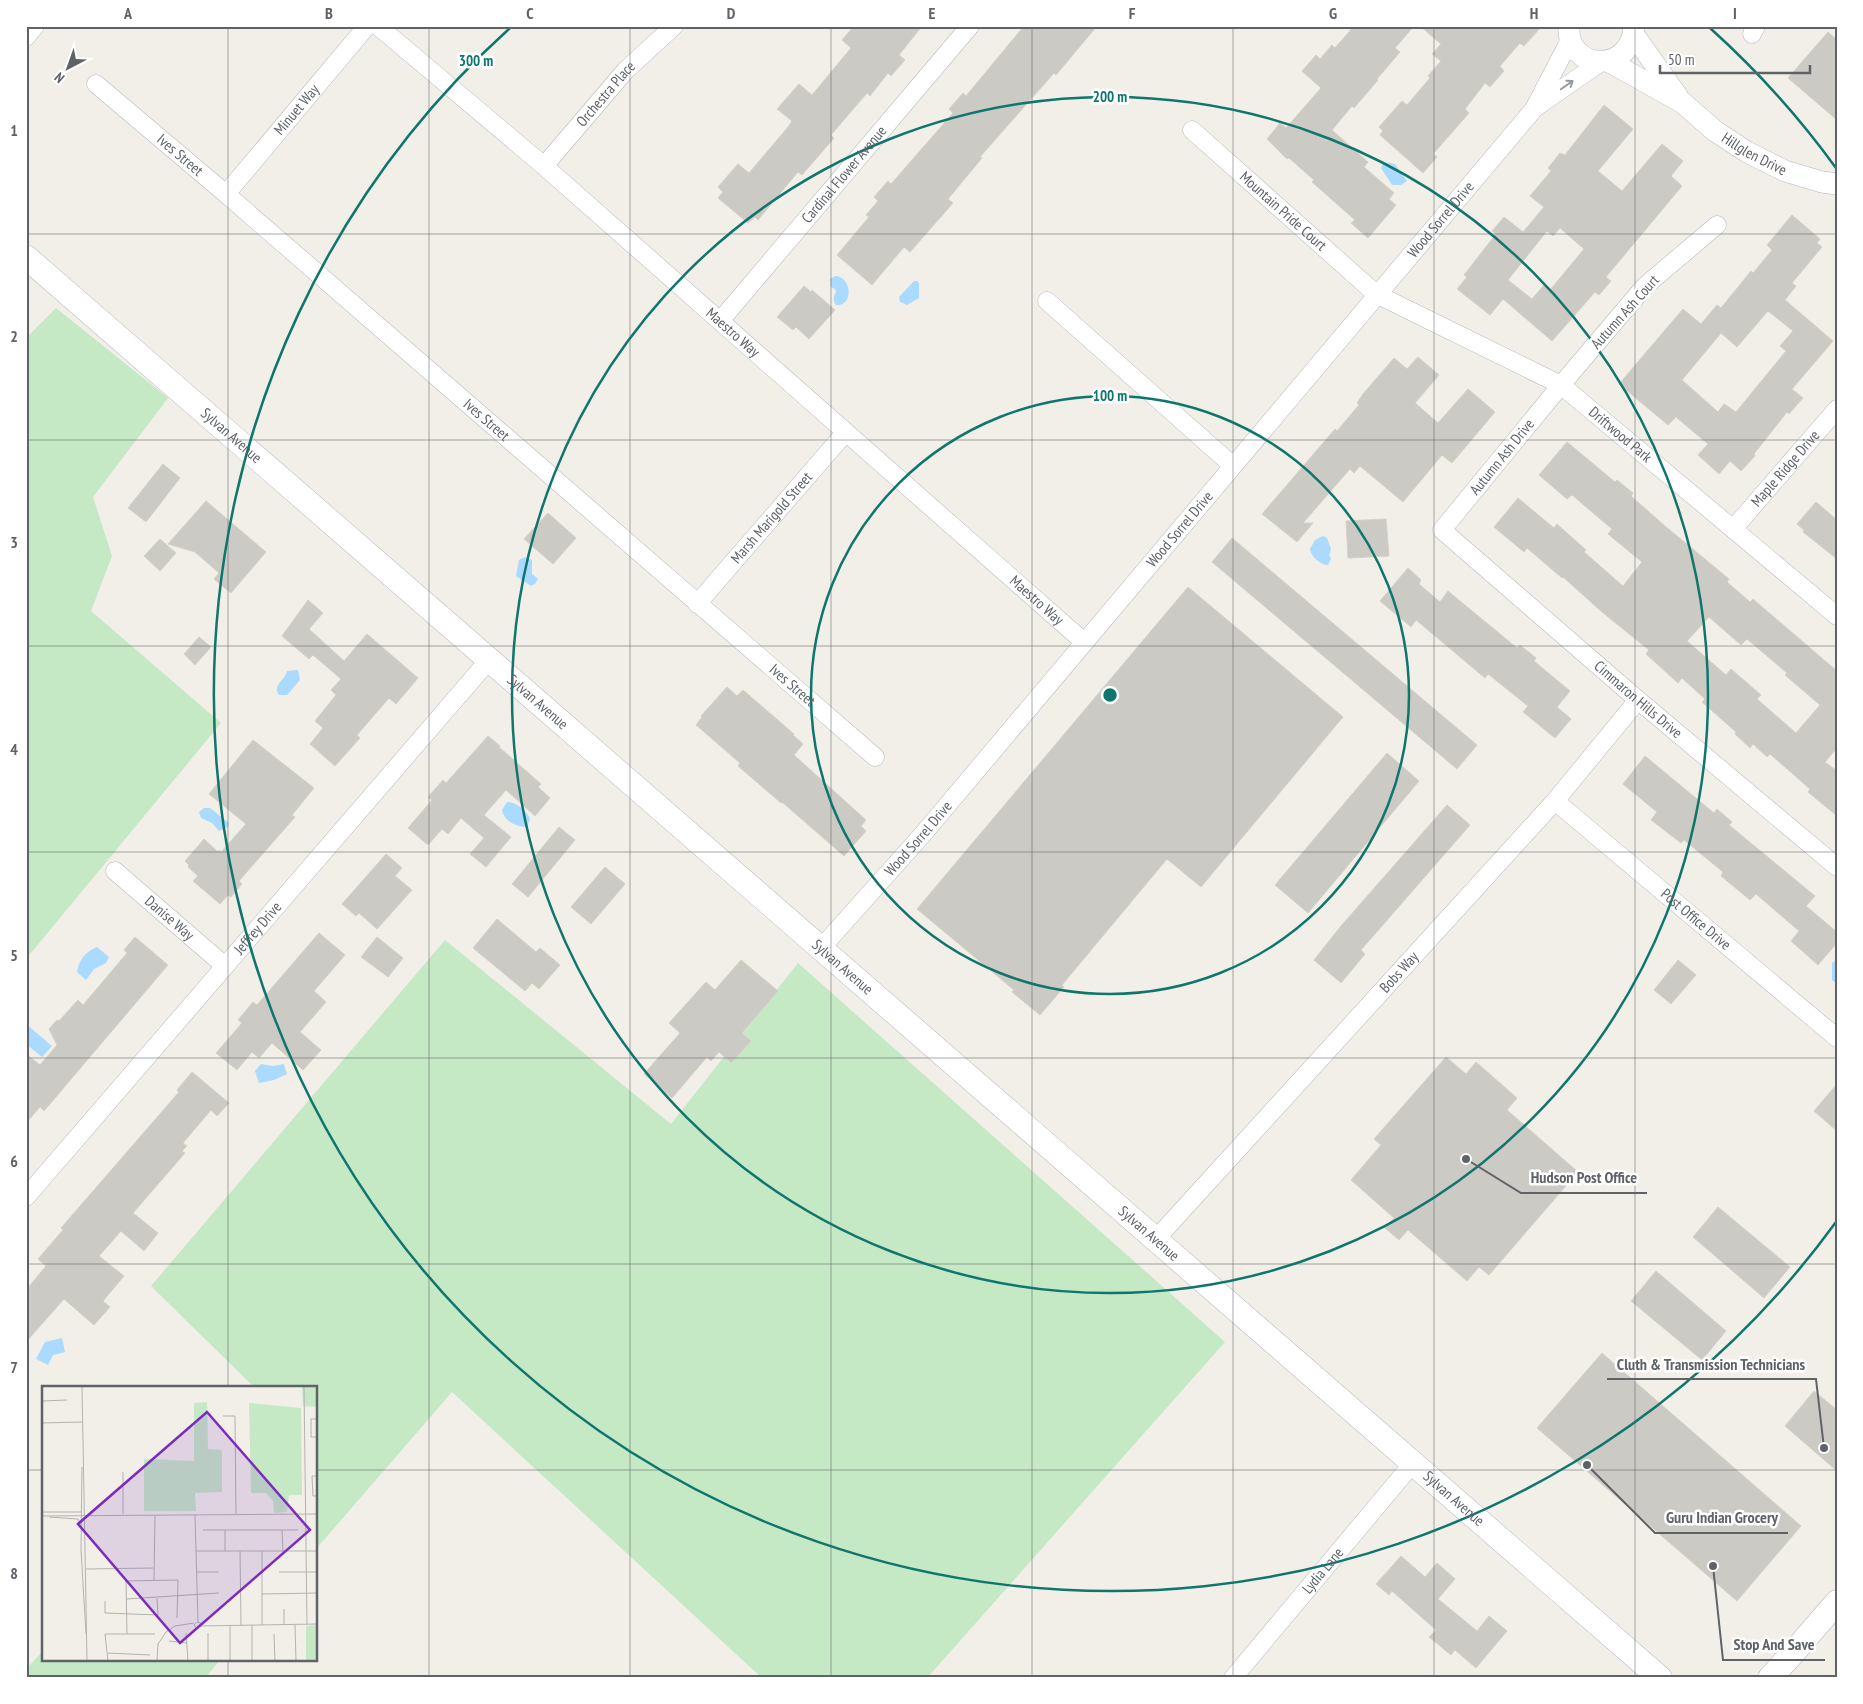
<svg xmlns="http://www.w3.org/2000/svg" width="1863" height="1704" viewBox="0 0 1863 1704" font-family="'PT Sans Narrow',sans-serif">
<rect width="100%" height="100%" fill="#f1efe8"/>
<!-- green -->
<g fill="#c5e8c5">
<polygon points="56,308 168,398 93,497 112,556 91,611 221,723 26,959 26,338"/>
<polygon points="445,940 671,1124 798,963 1225,1342 927,1678 762,1678 452,1392 316,1549 316,1388 255,1388 151,1286"/>
<polygon points="44,1650 44,1660 220,1660 205,1678 26,1678 26,1669"/>
</g>
<!-- water -->
<g fill="#aadaff">
<polygon points="1384,162 1395,164 1407,181 1401,185 1392,185 1381,168"/>
<path d="M 835,276 C 852,276 854,307 836,305 C 833,301 833,297 836,292 L 835,289 L 831,287 L 830,279 Z"/>
<polygon points="914,281 917,281 919,283 919,298 907,305 900,302 899,297"/>
<path d="M 1323,536 L 1327,538 L 1331,549 L 1329,555 L 1331,559 L 1328,565 C 1320,565 1311,556 1310,549 L 1315,540 Z"/>
<polygon points="525,557 532,560 532,574 538,579 535,584 531,586 516,576 519,560"/>
<path d="M 298,670 L 300,680 L 287,695 L 279,695 C 272,684 285,681 287,671 Z"/>
<path d="M 507,802 C 516,802 527,811 530,819 L 527,827 C 516,827 504,821 502,810 Z"/>
<polygon points="204,808 210,808 229,823 228,827 219,831 212,823 201,818 199,812"/>
<path d="M 97,947 L 109,957 L 106,963 L 94,969 L 86,980 L 77,972 C 79,960 86,951 97,947 Z"/>
<polygon points="1837,959 1837,984 1832,980 1832,963"/>
<polygon points="26,1024 52,1046 42,1057 26,1044"/>
<polygon points="261,1064 273,1066 284,1064 287,1074 274,1080 259,1083 255,1071"/>
<polygon points="62,1338 65,1352 53,1355 48,1365 36,1359 45,1342"/>
</g>
<!-- building -->
<g fill="#cccac5" stroke="#d6d1c6" fill-rule="evenodd">
<polygon points="854,26 922,26 899,55 905,60 891,76 888,73 870,96 867,93 831,135 834,138 802,175 798,172 758,220 755,217 748,223 718,198 723,192 718,187 738,164 749,173 788,127 792,121 777,109 799,84 812,95 851,48 842,40"/>
<polygon points="1024,26 1097,26 1056,75 1054,73 980,157 982,158 948,199 953,203 910,252 904,247 872,285 837,255 869,217 866,215 878,201 874,197 888,181 891,184 953,113 949,109 963,93 966,96"/>
<polygon points="1354,26 1414,26 1395,48 1400,52 1377,79 1378,80 1354,108 1352,106 1332,130 1368,162 1364,167 1394,193 1389,199 1396,205 1368,238 1351,223 1355,220 1312,182 1314,180 1289,158 1287,159 1267,139 1280,123 1286,128 1321,88 1302,71 1316,55 1320,59 1332,45 1335,48"/>
<polygon points="1420,26 1542,26 1524,46 1520,43 1500,66 1504,71 1490,87 1485,83 1465,109 1469,113 1433,154 1437,157 1423,173 1380,135 1383,131 1379,127 1402,101 1407,105 1430,78 1428,76 1441,61 1432,54 1441,44"/>
<polygon points="1828,32 1837,40 1837,120 1788,78"/>
<path d="M 1604,105 L 1633,129 L 1598,171 L 1622,191 L 1662,144 L 1683,161 L 1671,176 L 1682,186 L 1606,277 L 1611,281 L 1599,295 L 1595,292 L 1552,341 L 1503,299 L 1490,315 L 1457,289 L 1467,277 L 1464,275 L 1496,234 L 1492,231 L 1504,217 L 1523,232 L 1544,207 L 1530,196 L 1551,171 L 1548,168 L 1560,153 L 1565,155 ZM 1560,228 L 1584,249 L 1550,290 L 1544,285 L 1532,299 L 1508,280 L 1547,231 L 1553,236 Z"/>
<path d="M 1792,215 L 1820,239 L 1817,243 L 1822,247 L 1792,283 L 1796,286 L 1785,300 L 1833,341 L 1792,389 L 1803,398 L 1789,414 L 1787,412 L 1754,454 L 1755,456 L 1741,471 L 1730,461 L 1719,474 L 1698,455 L 1708,444 L 1676,417 L 1668,425 L 1619,384 L 1683,309 L 1701,324 L 1717,305 L 1721,308 L 1751,271 L 1753,273 L 1772,250 L 1767,245 ZM 1768,311 L 1793,331 L 1780,346 L 1786,351 L 1736,412 L 1724,404 L 1718,412 L 1682,380 L 1721,333 L 1737,347 Z"/>
<polygon points="804,286 811,292 812,290 835,310 809,339 796,327 793,330 777,317"/>
<polygon points="1418,357 1439,375 1415,403 1438,423 1468,389 1495,412 1452,463 1442,455 1403,502 1360,466 1354,473 1350,469 1303,523 1313,523 1297,542 1262,514 1335,429 1337,431 1359,405 1357,403 1363,394 1394,358 1407,369"/>
<path d="M 1567,442 L 1615,482 L 1617,480 L 1633,493 L 1631,496 L 1665,526 L 1729,579 L 1727,582 L 1750,602 L 1753,599 L 1837,671 L 1837,748 L 1825,762 L 1837,771 L 1837,816 L 1808,792 L 1810,789 L 1770,754 L 1767,757 L 1753,744 L 1750,748 L 1735,734 L 1736,732 L 1702,702 L 1705,699 L 1682,678 L 1678,683 L 1646,654 L 1649,650 L 1602,612 L 1563,577 L 1562,578 L 1527,548 L 1524,552 L 1494,527 L 1518,498 L 1554,528 L 1557,524 L 1586,550 L 1584,552 L 1623,586 L 1642,562 L 1608,534 L 1612,529 L 1572,495 L 1567,499 L 1539,475 ZM 1709,617 L 1741,645 L 1747,639 L 1787,673 L 1785,675 L 1820,705 L 1796,733 L 1757,699 L 1761,695 L 1731,669 L 1726,675 L 1687,641 Z"/>
<polygon points="163,464 180,478 146,522 128,508"/>
<polygon points="206,501 266,552 231,593 214,579 219,573 195,552 168,544"/>
<polygon points="1816,502 1837,520 1837,559 1803,532 1804,530 1797,524"/>
<polygon points="548,513 576,538 553,564 524,539"/>
<polygon points="1386,519 1389,556 1348,558 1346,521"/>
<polygon points="1232,538 1477,745 1457,769 1212,562"/>
<polygon points="160,539 176,553 160,571 144,556"/>
<polygon points="1408,568 1421,580 1419,584 1440,602 1448,591 1517,648 1520,645 1536,658 1534,661 1570,691 1557,707 1571,719 1555,738 1523,712 1528,706 1488,674 1485,678 1416,620 1411,627 1380,601"/>
<polygon points="1188,587 1343,717 1201,887 1167,859 1062,985 1064,987 1040,1015 1012,992 1014,990 917,909"/>
<polygon points="308,600 323,613 309,629 344,661 367,634 418,678 396,704 389,698 357,735 360,738 335,766 310,744 323,728 315,721 336,695 331,690 341,679 313,655 309,659 282,636"/>
<polygon points="199,637 211,647 195,665 184,654"/>
<polygon points="727,687 737,696 743,690 794,734 793,735 803,744 794,755 866,820 861,826 866,831 844,856 782,802 781,803 738,766 740,763 696,725 702,717 701,716"/>
<polygon points="488,736 500,746 499,747 541,784 538,787 550,798 535,816 506,790 484,815 511,837 486,867 470,854 484,838 461,818 448,834 442,829 428,845 408,828 432,800 428,797 443,780 446,783"/>
<polygon points="253,740 314,788 292,815 295,817 239,881 242,884 231,897 228,895 220,904 193,881 198,876 188,867 189,865 185,861 204,839 218,852 219,850 221,852 246,824 209,794"/>
<polygon points="1387,753 1419,781 1308,913 1275,885"/>
<polygon points="1645,756 1714,813 1717,809 1732,822 1729,825 1815,896 1806,906 1837,932 1837,943 1818,965 1791,941 1799,931 1756,894 1750,900 1721,876 1723,872 1684,840 1681,843 1651,820 1657,812 1623,784"/>
<polygon points="1447,805 1470,825 1361,950 1365,954 1341,983 1314,960 1341,926"/>
<polygon points="559,827 575,840 528,897 512,884"/>
<polygon points="386,854 402,868 395,876 412,890 377,929 359,913 356,916 342,904"/>
<polygon points="605,867 625,884 591,924 571,907"/>
<polygon points="497,919 536,952 540,948 560,965 539,989 532,983 525,991 473,948"/>
<polygon points="319,933 345,955 314,991 326,1002 300,1032 321,1050 303,1070 272,1043 259,1058 252,1052 237,1070 216,1053 242,1023 238,1020 253,1002 257,1005"/>
<polygon points="135,937 168,965 44,1111 40,1107 26,1123 26,1054 40,1065 57,1045 49,1029 57,1020 59,1021 78,1000 83,1005 127,953 124,950"/>
<polygon points="377,937 403,958 388,977 361,957"/>
<polygon points="741,960 778,991 742,1033 751,1041 731,1063 719,1052 711,1061 707,1057 672,1098 644,1074 680,1033 669,1023 706,982 715,990"/>
<polygon points="1678,960 1696,975 1671,1004 1654,990"/>
<polygon points="1446,1057 1466,1074 1476,1062 1517,1098 1507,1110 1578,1172 1489,1275 1479,1267 1467,1281 1408,1230 1399,1240 1385,1228 1394,1218 1351,1180 1381,1145 1374,1139"/>
<polygon points="192,1072 229,1103 217,1116 211,1110 183,1143 187,1146 182,1151 185,1153 133,1213 158,1233 144,1251 121,1231 99,1256 124,1276 103,1301 110,1307 94,1325 64,1299 26,1342 26,1290 46,1266 38,1259 63,1230 61,1228 179,1092 177,1090"/>
<polygon points="1837,1084 1837,1131 1814,1111"/>
<polygon points="1718,1207 1790,1267 1764,1298 1693,1237"/>
<polygon points="1656,1271 1726,1331 1702,1360 1631,1301"/>
<polygon points="1602,1353 1801,1526 1737,1601 1537,1428"/>
<polygon points="1814,1391 1837,1410 1837,1471 1785,1426"/>
<polygon points="1401,1556 1425,1577 1437,1563 1455,1579 1438,1599 1477,1631 1489,1616 1507,1631 1476,1668 1455,1650 1451,1655 1429,1637 1436,1630 1392,1591 1389,1595 1376,1584"/>
</g>
<g fill="none" stroke-linecap="round" stroke-linejoin="round">
<defs>
<g id="minor">
<path id="s1" d="M 378,26 L 544,166 L 1084,642"/>
<polyline points="1752,34 1756,26"/>
<polyline points="26,37 35,26"/>
<path id="s2" d="M 96,84 L 226,194 L 875,757"/>
<polyline points="1536,107 1601,62"/>
<path id="s3" d="M 1192,130 L 1376,294 L 1561,385 L 1837,616"/>
<path id="s4" d="M 544,166 L 626,70 L 674,26"/>
<path id="s5" d="M 226,194 L 367,26"/>
<path id="s6" d="M 1717,225 L 1645,286 L 1561,385 L 1442,530 L 1638,700 L 1837,867"/>
<polyline points="1047,301 1232,465"/>
<path id="s7" d="M 720,321 L 970,26"/>
<path id="s8" d="M 1733,529 L 1837,409"/>
<path id="s9" d="M 697,604 L 845,433"/>
<path id="s10" d="M 1555,801 L 1837,1038"/>
<path id="s11" d="M 115,871 L 225,966"/>
<path id="s12" d="M 822,947 L 923,834 L 1534,109 L 1570,40"/>
<path id="s13" d="M 26,1197 L 489,660"/>
<path id="s14" d="M 1156,1239 L 1555,801 L 1638,700"/>
<path id="s15" d="M 1233,1678 L 1413,1463"/>
</g>
<g id="tertiary">
<path d="M 1569,26 C 1566,71 1632,75 1634,26"/>
<polyline points="1634,35 1678,97"/>
<path id="s16" d="M 1608,61 L 1683,103 L 1715,131 L 1747,152 L 1785,171 L 1822,182 L 1837,184"/>
</g>
<g id="secondary">
<path id="s17" d="M 26,257 L 1660,1678"/>
<polyline points="1770,1678 1792,1654 1837,1602"/>
</g>
</defs>
<!-- minor casing -->
<use href="#minor" stroke="#b5b8bc" stroke-width="19"/>
<!-- tertiary casing -->
<use href="#tertiary" stroke="#b5b8bc" stroke-width="22"/>
<!-- secondary casing -->
<use href="#secondary" stroke="#b6babf" stroke-width="25"/>
<!-- minor -->
<use href="#minor" stroke="#fff" stroke-width="18"/>
<!-- tertiary -->
<use href="#tertiary" stroke="#fff" stroke-width="21"/>
<!-- secondary -->
<use href="#secondary" stroke="#fff" stroke-width="24"/>
</g>
<!-- one-way arrows -->
<defs><path id="oneway-shaft" d="M-6 0H5M1.5-3L5.5 0L1.5 3" fill="none" stroke-width="1.6" stroke-linecap="round" stroke-linejoin="round" transform="scale(1.25)"/></defs>
<use stroke="#979a9d" href="#oneway-shaft" transform="translate(1567 85) rotate(-35)"/>
<!-- grid -->
<path fill="none" stroke="#5f6368" stroke-width="1" stroke-opacity="0.55" d="M 228,26 L 228,1388M 429,26 L 429,1678M 630,26 L 630,1678M 831,26 L 831,1678M 1032,26 L 1032,1678M 1233,26 L 1233,1678M 1434,26 L 1434,1678M 1635,26 L 1635,1678M 26,234 L 1837,234M 26,440 L 1837,440M 26,646 L 1837,646M 26,852 L 1837,852M 26,1058 L 1837,1058M 26,1264 L 1837,1264M 26,1470 L 44,1470M 316,1470 L 1837,1470M 228,1660 L 228,1678"/>
<!-- distance rings -->
<g fill="none" stroke="#0f766e" stroke-width="2.5">
<circle cx="1110" cy="695" r="299"/>
<circle cx="1110" cy="695" r="598"/>
<path d="M1836 1222A897 897 0 1 1 510 28M1710 28A897 897 0 0 1 1836 168"/>
</g>
<g text-anchor="middle" stroke-width="5" stroke-linejoin="round" paint-order="stroke">
<!-- street labels -->
<g font-size="15" fill="#5f6368" stroke="#fff">
<text dy="5" stroke="none"><textPath href="#s4" startOffset="95">Orchestra Place</textPath></text>
<text dy="5" stroke="none"><textPath href="#s5" startOffset="110">Minuet Way</textPath></text>
<text dy="5" stroke="none"><textPath href="#s16" startOffset="174">Hillglen Drive</textPath></text>
<text dy="5" stroke="none"><textPath href="#s2" startOffset="110">Ives Street</textPath></text>
<text dy="5" stroke="none"><textPath href="#s7" startOffset="192">Cardinal Flower Avenue</textPath></text>
<text dy="5" stroke="none"><textPath href="#s3" startOffset="122">Mountain Pride Court</textPath></text>
<text dy="5" stroke="none"><textPath href="#s12" startOffset="955">Wood Sorrel Drive</textPath></text>
<text transform="translate(1625 312) rotate(-48)" y="5">Autumn Ash Court</text>
<text dy="5" stroke="none"><textPath href="#s1" startOffset="469">Maestro Way</textPath></text>
<text dy="5" stroke="none"><textPath href="#s2" startOffset="515">Ives Street</textPath></text>
<text dy="5" stroke="none"><textPath href="#s3" startOffset="530">Driftwood Park</textPath></text>
<text dy="5" stroke="none"><textPath href="#s17" startOffset="272">Sylvan Avenue</textPath></text>
<text transform="translate(1502 457) rotate(-51)" y="5">Autumn Ash Drive</text>
<text dy="5" stroke="none"><textPath href="#s8" startOffset="80">Maple Ridge Drive</textPath></text>
<text dy="5" stroke="none"><textPath href="#s9" startOffset="114">Marsh Marigold Street</textPath></text>
<text dy="5" stroke="none"><textPath href="#s12" startOffset="550">Wood Sorrel Drive</textPath></text>
<text dy="5" stroke="none"><textPath href="#s1" startOffset="874">Maestro Way</textPath></text>
<text dy="5" stroke="none"><textPath href="#s2" startOffset="920">Ives Street</textPath></text>
<text dy="5" stroke="none"><textPath href="#s6" startOffset="671">Cimmaron Hills Drive</textPath></text>
<text dy="5" stroke="none"><textPath href="#s17" startOffset="678">Sylvan Avenue</textPath></text>
<text dy="5" stroke="none"><textPath href="#s12" startOffset="145">Wood Sorrel Drive</textPath></text>
<text dy="5" stroke="none"><textPath href="#s11" startOffset="72">Danise Way</textPath></text>
<text dy="5" stroke="none"><textPath href="#s10" startOffset="184">Post Office Drive</textPath></text>
<text dy="5" stroke="none"><textPath href="#s13" startOffset="355">Jeffrey Drive</textPath></text>
<text dy="5" stroke="none"><textPath href="#s17" startOffset="1082">Sylvan Avenue</textPath></text>
<text dy="5" stroke="none"><textPath href="#s14" startOffset="361">Bobs Way</textPath></text>
<text dy="5" stroke="none"><textPath href="#s17" startOffset="1488">Sylvan Avenue</textPath></text>
<text dy="5" stroke="none"><textPath href="#s17" startOffset="1892">Sylvan Avenue</textPath></text>
<text dy="5" stroke="none"><textPath href="#s15" startOffset="140">Lydia Lane</textPath></text>
</g>
</g>
<!-- overview -->
<g transform="translate(42 1386)">
<rect width="275" height="275" fill="#f1efe8"/>
<path d="M 260,0 L 275,0 L 275,21 L 261,20 ZM 165,16 L 166,63 L 180,64 L 180,106 L 153,107 L 154,125 L 102,125 L 102,73 L 152,75 L 152,17 ZM 207,17 L 259,22 L 260,109 L 247,109 L 245,126 L 232,127 L 231,115 L 224,107 L 209,107 ZM 275,239 L 275,275 L 264,275 L 264,240 Z" fill="#c5e8c5"/>
<path fill="none" stroke="#b3b3b1" stroke-width="1" d="M 40,0 L 45,275M 262,0 L 265,239M 0,15 L 25,14M 181,30 L 193,30 L 194,128M 275,33 L 269,33 L 269,51 L 275,51M 0,37 L 40,36M 40,81 L 39,164 L 44,248M 81,86 L 81,128M 275,90 L 270,90 L 271,110 L 275,110M 0,126 L 39,126M 153,129 L 156,236M 0,130 L 275,128M 7,131 L 36,133 L 38,137M 161,144 L 256,144M 240,144 L 241,165M 154,165 L 275,165M 183,165 L 183,144M 198,165 L 199,239M 220,165 L 220,239M 44,183 L 111,182M 154,186 L 177,186M 237,186 L 275,186M 112,194 L 113,129M 220,208 L 275,207M 84,213 L 177,207M 63,215 L 63,227 L 116,229 L 115,212M 158,239 L 154,242 L 152,239 L 155,236 L 162,238M 210,239 L 210,275M 242,239 L 242,223M 253,239 L 254,275M 157,240 L 275,238M 144,247 L 146,275M 85,248 L 84,195 L 136,194 L 135,232M 232,248 L 233,275M 127,255 L 145,257M 66,267 L 108,269M 66,275 L 63,248 L 113,248M 115,275 L 116,258 L 124,246 L 133,240 L 152,237M 166,275 L 166,247M 188,275 L 188,239"/>
<path fill="#7b2cbf" fill-opacity="0.15" stroke="#7b2cbf" stroke-width="2.5" d="M 165,26 L 268,144 L 138,257 L 36,138 Z"/>
<rect width="275" height="275" fill="none" stroke="#5f6368" stroke-width="2.5"/>
</g>
<circle cx="1110" cy="695" r="8" fill="#0f766e" stroke="#fff" stroke-width="2.5"/>
<g font-size="15" text-anchor="middle" font-weight="bold" fill="#0f766e" stroke="#fff" stroke-width="5" stroke-linejoin="round" paint-order="stroke">
<text x="476" y="66">300 m</text>
<text x="1110" y="102">200 m</text>
<text x="1110" y="401">100 m</text>
</g>
<!-- callouts -->
<path fill="none" stroke="#5f6368" stroke-width="2" d="M1466 1159L1521 1193H1647M1824 1448L1816 1379H1607M1587 1465L1655 1533H1788M1713 1566L1723 1660H1825"/>
<g fill="#5f6368" stroke="#fff" stroke-width="2">
<circle cx="1466" cy="1159" r="5"/>
<circle cx="1824" cy="1448" r="5"/>
<circle cx="1587" cy="1465" r="5"/>
<circle cx="1713" cy="1566" r="5"/>
</g>
<g font-size="16" text-anchor="middle" font-weight="bold" fill="#5f6368" stroke="#fff" stroke-width="5" stroke-linejoin="round" paint-order="stroke">
<text x="1584" y="1183">Hudson Post Office</text>
<text x="1711" y="1370">Cluth &amp; Transmission Technicians</text>
<text x="1722" y="1523">Guru Indian Grocery</text>
<text x="1774" y="1650">Stop And Save</text>
</g>
<!-- border -->
<rect width="1863" height="1704" fill="none" stroke="#ffffff" stroke-width="55"/>
<!-- north arrow -->
<g transform="translate(68 68) rotate(221)" stroke="#ffffff" stroke-width="4" paint-order="stroke">
<path d="M0-4L9 19L0 12L-9 19Z" fill="#5f6368"/>
<text y="-8" font-size="14" font-weight="bold" text-anchor="middle" fill="#5f6368">N</text>
</g>
<!-- scale -->
<path d="M1660 65v8h150v-8" fill="none" stroke="#5f6368" stroke-width="2.5"/>
<text x="1668" y="65" font-size="15" fill="#5f6368" stroke="#ffffff" stroke-width="4" paint-order="stroke">50 m</text>
<rect x="28" y="28" width="1808" height="1648" fill="none" stroke="#5f6368" stroke-width="2"/>
<g font-size="16" text-anchor="middle" font-weight="bold" fill="#5f6368">
<text x="128" y="19">A</text>
<text x="329" y="19">B</text>
<text x="530" y="19">C</text>
<text x="731" y="19">D</text>
<text x="932" y="19">E</text>
<text x="1132" y="19">F</text>
<text x="1333" y="19">G</text>
<text x="1534" y="19">H</text>
<text x="1735" y="19">I</text>
<text x="14" y="136">1</text>
<text x="14" y="342">2</text>
<text x="14" y="548">3</text>
<text x="14" y="755">4</text>
<text x="14" y="961">5</text>
<text x="14" y="1167">6</text>
<text x="14" y="1373">7</text>
<text x="14" y="1579">8</text>
</g>
</svg>
